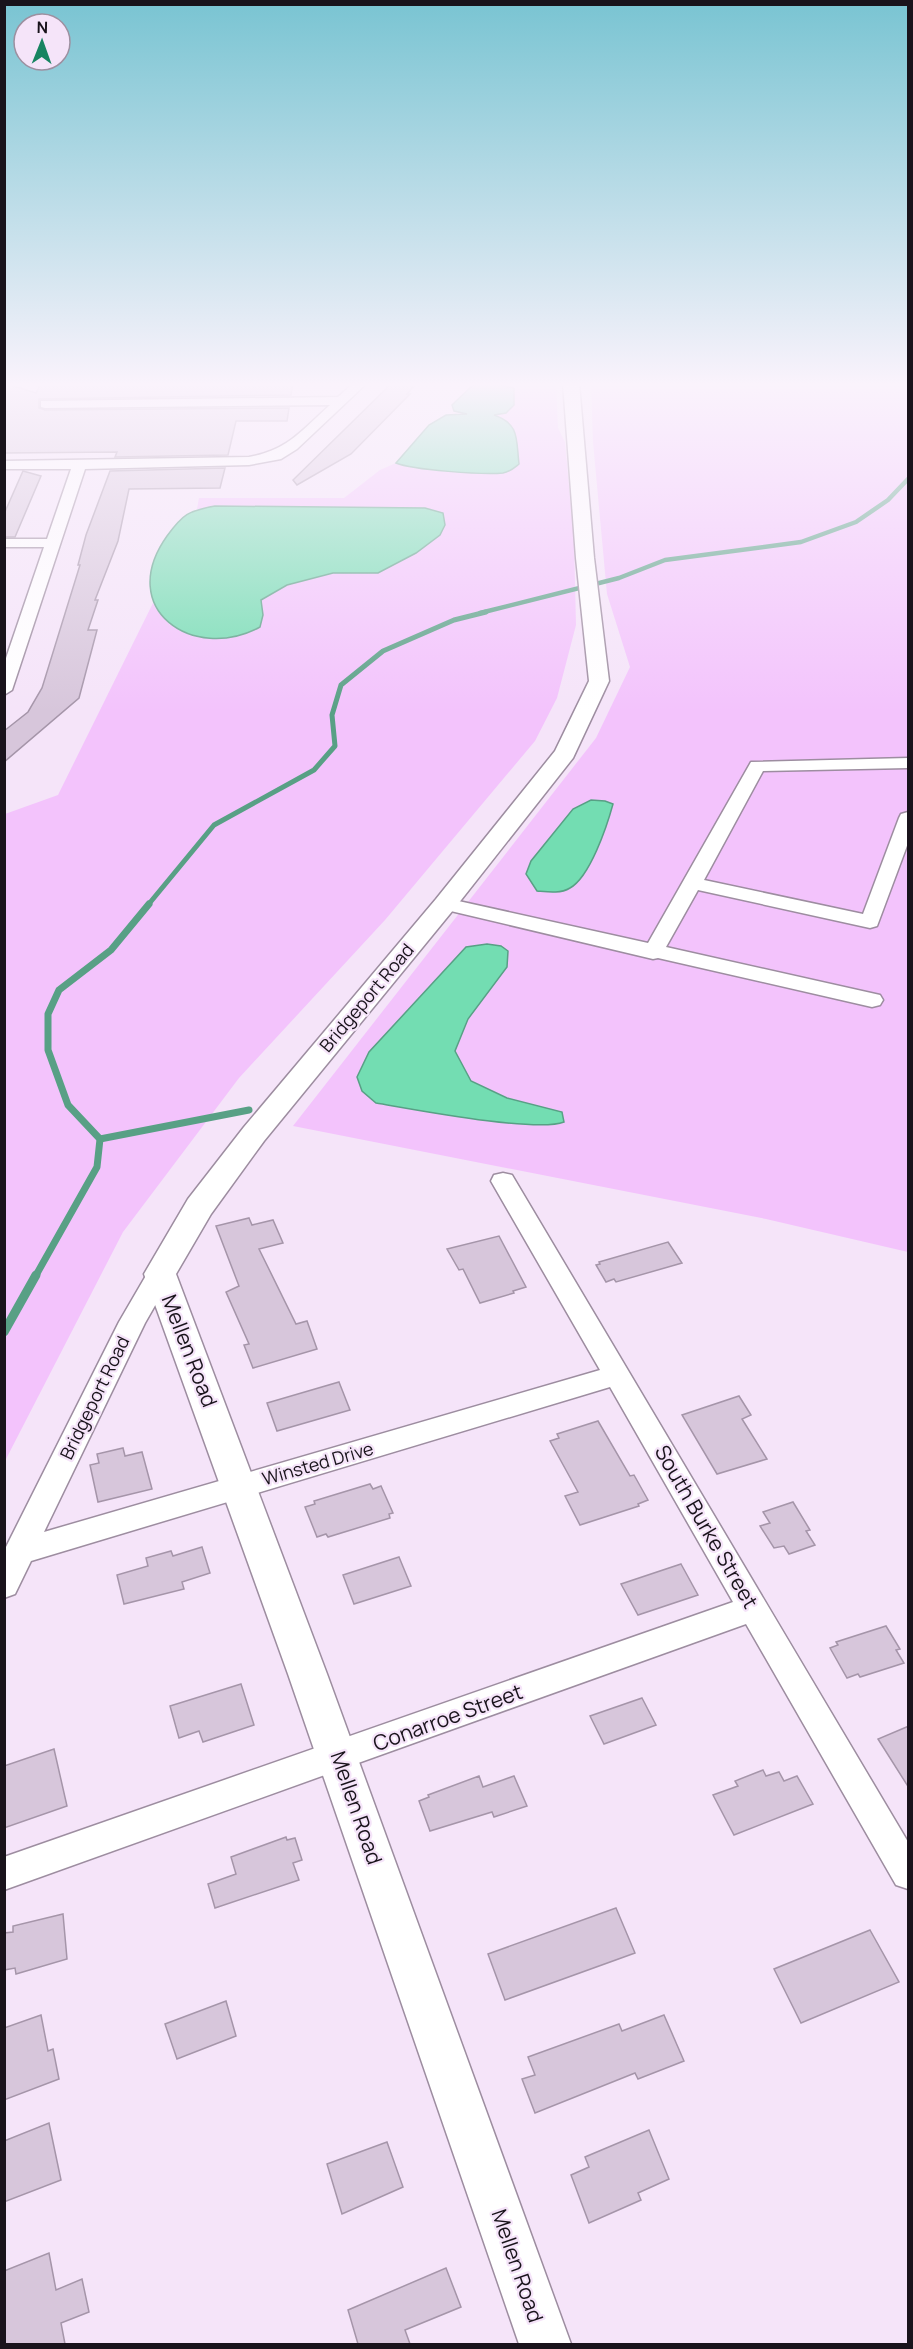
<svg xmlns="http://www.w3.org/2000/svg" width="913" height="2349" viewBox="0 0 913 2349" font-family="Manrope,sans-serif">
<rect width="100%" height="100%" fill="#f5e4f9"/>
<!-- green -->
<g fill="#f3c3fc">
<polygon points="473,383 556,383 558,428 565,442 574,540 576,625 557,698 535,741 385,920 239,1078 123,1232 5,1461 5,814 58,795 153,603 170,625 261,600 287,585 333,573 378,573 425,508 197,509 199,498 344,498 380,470 396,463 487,473 501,417 494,415 506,413 491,383 472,386"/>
<polygon points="591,383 908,383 908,1252 766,1219 293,1126 596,738 630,667 607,594 593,442"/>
</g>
<!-- water -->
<g fill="#73ddb2" stroke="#58a085" stroke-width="1.5">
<path d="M 491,383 L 514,388 L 514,405 L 506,413 L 494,415 C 520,424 516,439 519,464 C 514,468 510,472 503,473 C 483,475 413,470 396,463 L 429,425 L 446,415 L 467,414 L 454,411 L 452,405 L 472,386 Z"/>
<path d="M 215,506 L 425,508 L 443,513 L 445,525 L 440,535 L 416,553 L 378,573 L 333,573 L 287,585 L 261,600 L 263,615 L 260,627 C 193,663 115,609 167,536 C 183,514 188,511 215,506 Z"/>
<path d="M 591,800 L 605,801 L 613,804 C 607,826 590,877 570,888 C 560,894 548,892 537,891 L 526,874 L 531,861 L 573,809 Z"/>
<path d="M 487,944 L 501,946 L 508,951 L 507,967 L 468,1019 L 455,1051 L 471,1081 L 507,1098 L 562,1112 L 564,1122 C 536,1133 412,1109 376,1103 L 362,1091 L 357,1077 L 369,1052 L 466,947 Z"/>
</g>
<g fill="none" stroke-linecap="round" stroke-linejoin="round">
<!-- stream-far3 -->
<polyline stroke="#58a085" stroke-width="4.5" points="480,613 619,578 665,560 801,542 856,522 888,500 908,479"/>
<!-- stream-far2 -->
<polyline stroke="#58a085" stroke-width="5" points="148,905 214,825 314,770 335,746 332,715 341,685 383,651 454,620 486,612"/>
<!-- stream-far1 -->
<g stroke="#58a085" stroke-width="7">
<polyline points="100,1139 249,1110"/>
<polyline points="35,1277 97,1167 100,1139 68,1105 48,1050 48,1014 59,990 111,950 149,904"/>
</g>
<!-- stream -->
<polyline stroke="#58a085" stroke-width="9" points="4,1332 36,1275"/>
</g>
<!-- building -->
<g fill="#d7c6db" stroke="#a595a9" stroke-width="1.5">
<polygon points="4,383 36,393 41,383 293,383 291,395 39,399 39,408 45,410 289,408 287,421 236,421 228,455 115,457 117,452 4,453"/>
<polygon points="392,383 417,383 407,394 410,394 351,454 297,485 293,480"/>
<polygon points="225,468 220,488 129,489 118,541 95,600 98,600 88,630 97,630 79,698 4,762 4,731 28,712 42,688 80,565 78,565 86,535 110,471"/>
<polygon points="23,471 41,476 15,537 4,537 4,514"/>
<polygon points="249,1218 252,1225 273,1220 283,1243 259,1249 296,1324 307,1321 317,1349 253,1368 244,1345 249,1344 226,1292 239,1286 216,1226"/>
<polygon points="499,1236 526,1287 513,1291 514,1293 480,1303 463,1269 459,1270 447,1249"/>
<polygon points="668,1242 682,1263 616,1282 614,1279 606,1282 596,1265 600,1264 599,1262"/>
<polygon points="339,1382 350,1410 277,1431 267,1403"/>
<polygon points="739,1396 751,1415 742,1419 767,1459 717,1474 682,1415"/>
<polygon points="598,1421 630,1476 634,1475 648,1500 638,1504 639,1506 580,1525 565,1496 578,1492 550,1441 559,1438 557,1434"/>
<polygon points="123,1448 125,1456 142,1452 152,1489 98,1502 90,1465 99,1463 97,1454"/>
<polygon points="370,1484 373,1489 381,1486 393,1513 389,1514 390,1518 328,1537 326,1534 317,1537 305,1507 315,1504 314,1501"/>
<polygon points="793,1502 810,1530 806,1531 815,1545 789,1554 784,1546 774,1548 760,1526 770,1523 763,1512"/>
<polygon points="202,1547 210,1573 182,1582 184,1589 124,1604 117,1575 148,1566 146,1558 171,1551 173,1556"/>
<polygon points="399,1557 411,1586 354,1604 343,1575"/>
<polygon points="681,1564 698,1595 638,1615 621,1584"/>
<polygon points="886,1626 900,1649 896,1650 904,1663 860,1677 858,1674 847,1678 830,1648 838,1645 836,1642"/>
<polygon points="241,1684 254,1725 203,1742 199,1731 179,1738 170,1706"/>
<polygon points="642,1698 656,1725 604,1744 590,1716"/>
<polygon points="909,1726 909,1788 878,1739"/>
<polygon points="54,1749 67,1806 4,1828 4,1766"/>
<polygon points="763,1770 766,1776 779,1772 784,1781 797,1776 813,1804 734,1835 713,1795 738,1786 735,1781"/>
<polygon points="479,1776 483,1787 514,1776 527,1806 494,1817 492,1812 430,1831 419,1801 429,1797 428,1795"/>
<polygon points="286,1837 287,1840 295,1838 302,1860 293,1863 299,1880 215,1908 208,1884 236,1874 231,1857"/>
<polygon points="616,1908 635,1953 505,2000 488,1954"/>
<polygon points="63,1914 67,1959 16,1974 15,1968 4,1970 4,1933 13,1932 13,1926"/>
<polygon points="870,1930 899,1982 801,2023 774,1969"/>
<polygon points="226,2001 236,2036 177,2059 165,2024"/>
<polygon points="41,2015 48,2051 53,2049 59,2079 4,2100 4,2028"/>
<polygon points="664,2015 684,2061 638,2079 635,2073 535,2113 522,2079 535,2075 528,2057 619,2024 622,2031"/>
<polygon points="49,2123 61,2180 4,2202 4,2141"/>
<polygon points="649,2130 669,2179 638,2193 641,2200 589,2223 571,2175 589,2167 585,2157"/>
<polygon points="387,2142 403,2187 342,2214 327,2164"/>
<polygon points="49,2253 56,2290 82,2279 89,2312 61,2323 65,2344 4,2344 4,2271"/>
<polygon points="446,2268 461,2307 405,2330 410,2344 358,2344 348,2310"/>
</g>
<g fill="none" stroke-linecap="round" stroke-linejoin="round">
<defs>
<g id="minor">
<path d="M 354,383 L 367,383 L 297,449 L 281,459 L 249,465 L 85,469 L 12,690 L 4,695 L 4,664 L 44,547 L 4,547 L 4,539 L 47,539 L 71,469 L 4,469 L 4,461 L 249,457 C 288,450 301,431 330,405 L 45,408 L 41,407 L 41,401 L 338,397 Z"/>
<polygon points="908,758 908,768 763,771 704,880 863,914 899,818 901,814 908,812 908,843 877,926 870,928 698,890 666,947 880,995 883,1000 880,1005 872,1007 658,958 653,959 438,908 435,904 438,900 445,898 648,943 751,762"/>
<polygon points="503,1173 512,1175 908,1842 908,1889 896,1885 746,1624 4,1890 4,1857 733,1602 610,1387 31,1561 15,1594 4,1598 4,1551 119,1322 151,1267 160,1265 169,1267 173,1274 145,1323 44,1532 600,1370 491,1181 494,1175"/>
</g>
<polygon id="tertiary" points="563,383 579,383 594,558 609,681 573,758 454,909 264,1141 211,1214 176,1274 327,1674 571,2344 519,2344 288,1674 144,1274 188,1199 244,1127 436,899 555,751 589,681 576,558"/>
</defs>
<!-- minor casing -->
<use href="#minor" stroke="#9d8da0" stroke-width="3"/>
<!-- tertiary casing -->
<use href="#tertiary" stroke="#9d8da0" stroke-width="3"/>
<!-- minor -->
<use href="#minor" fill="#fff" fill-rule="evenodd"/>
<!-- tertiary -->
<use href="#tertiary" fill="#fff" fill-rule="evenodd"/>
</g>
<!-- sky -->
<linearGradient id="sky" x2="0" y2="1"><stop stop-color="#79c4d2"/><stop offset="0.54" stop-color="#faf3fc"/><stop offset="1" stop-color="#faf3fc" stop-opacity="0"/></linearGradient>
<rect width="913" height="712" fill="url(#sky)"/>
<g text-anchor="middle" stroke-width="4.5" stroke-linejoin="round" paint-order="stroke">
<!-- street labels -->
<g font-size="18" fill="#19131b" stroke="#f5e4f9">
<text transform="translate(367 998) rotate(-50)" y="6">Bridgeport Road</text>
<text transform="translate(95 1398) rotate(-64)" y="6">Bridgeport Road</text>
<text transform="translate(318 1464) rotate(-16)" y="6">Winsted Drive</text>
</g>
<!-- near-street labels -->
<g font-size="21" fill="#19131b" stroke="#f5e4f9">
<text transform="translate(189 1351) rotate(69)" y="7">Mellen Road</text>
<text transform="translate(706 1527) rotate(60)" y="7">South Burke Street</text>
<text transform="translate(448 1718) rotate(-20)" y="7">Conarroe Street</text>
<text transform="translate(356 1808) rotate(71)" y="7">Mellen Road</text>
<text transform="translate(517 2266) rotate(71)" y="7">Mellen Road</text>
</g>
</g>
<!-- border -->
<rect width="913" height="2349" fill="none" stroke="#19131b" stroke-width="12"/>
<!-- north arrow -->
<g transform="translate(42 42) rotate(1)"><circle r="28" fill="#f5e4f9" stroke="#9d90a0" stroke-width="1.5"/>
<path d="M0-4.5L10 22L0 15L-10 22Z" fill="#188461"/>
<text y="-9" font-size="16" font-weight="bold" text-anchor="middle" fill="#19131b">N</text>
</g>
</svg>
